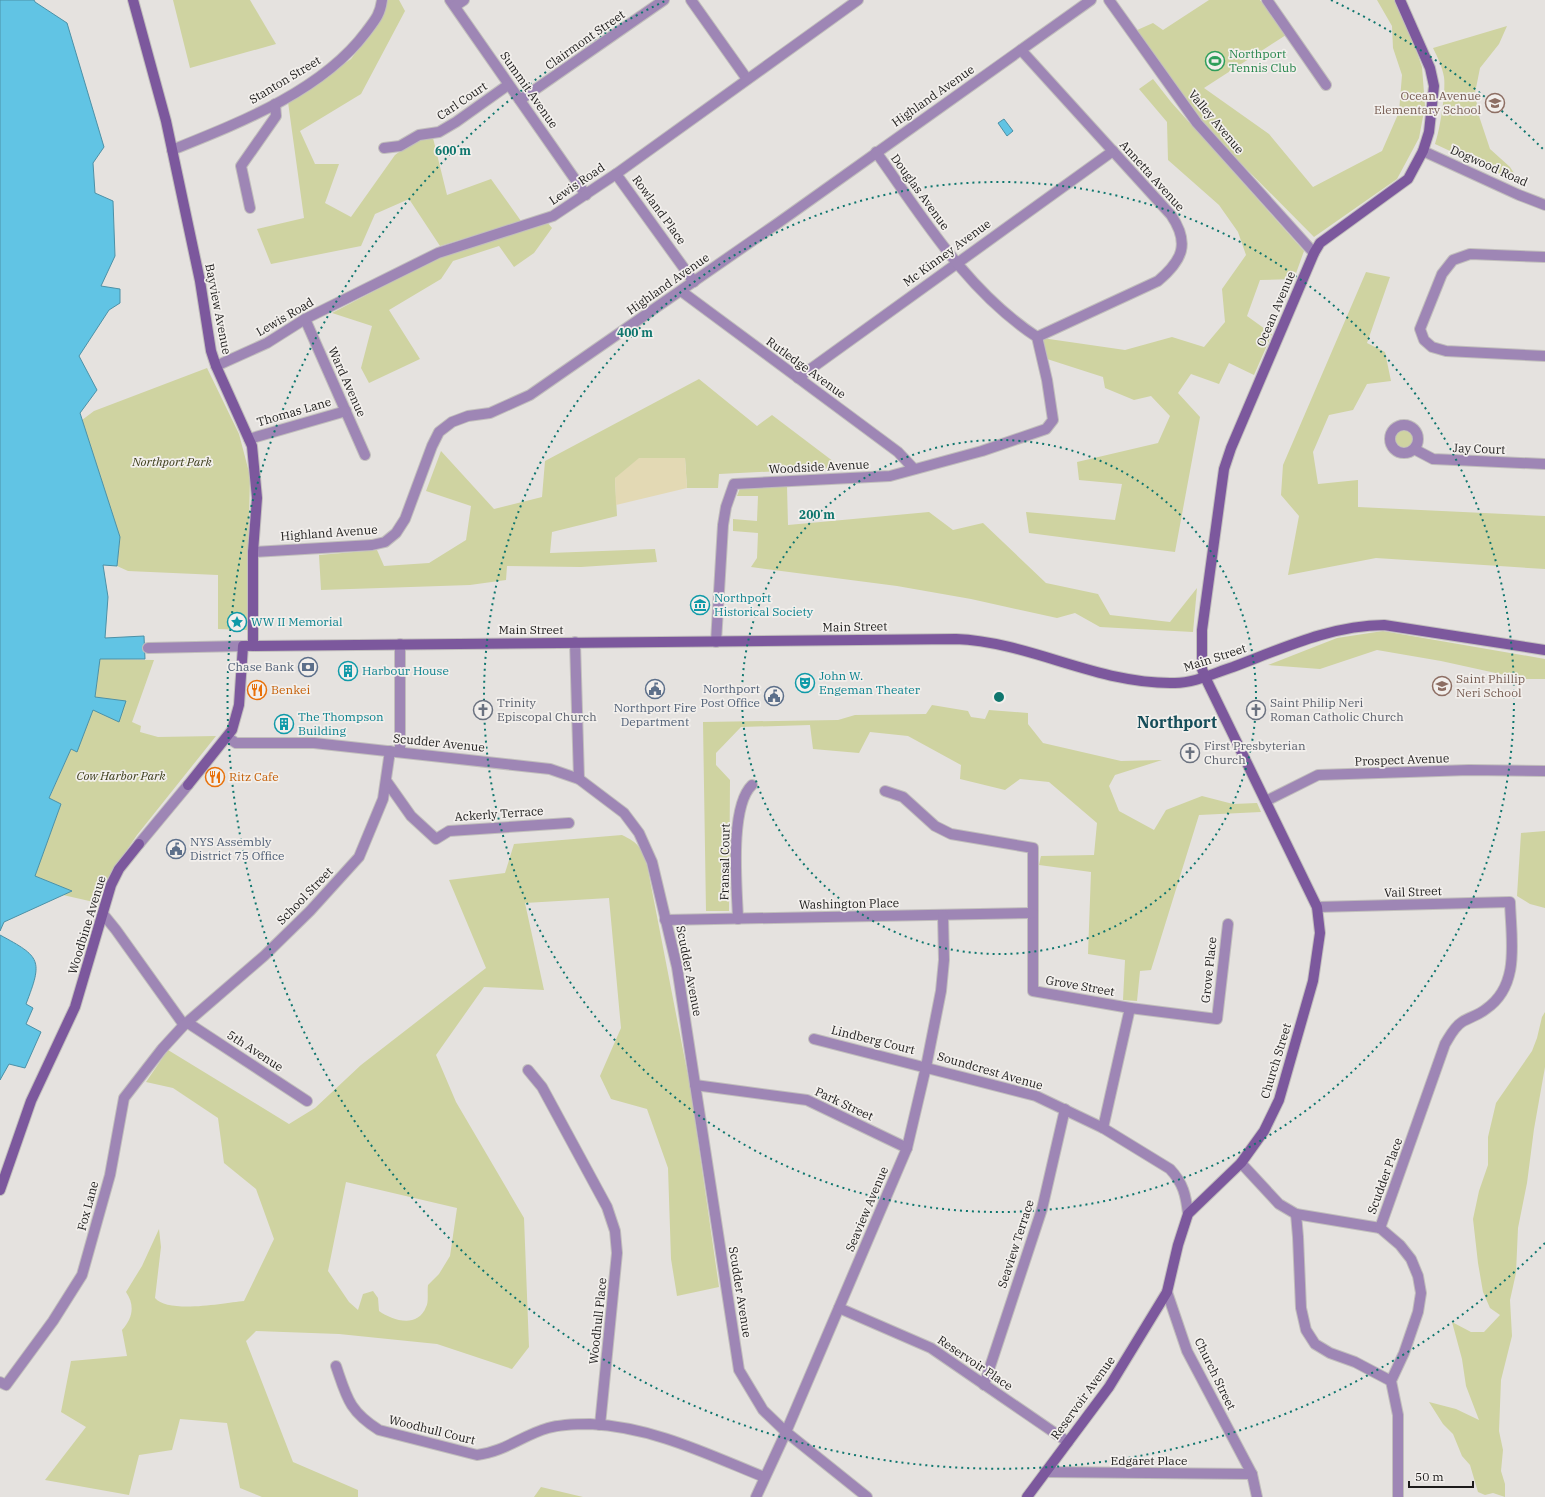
<svg xmlns="http://www.w3.org/2000/svg" width="1545" height="1497" viewBox="0 0 1545 1497" font-family="'IBM Plex Serif',serif">
<rect width="100%" height="100%" fill="#e5e2df"/>
<!-- green -->
<g fill="#cfd3a1" fill-rule="evenodd">
<polygon points="173,0 250,0 276,44 190,68"/>
<polygon points="384,0 399,0 405,11 361,94 300,131 315,164 339,164 325,203 351,217 395,155 414,141 433,138 447,195 491,179 521,221 440,246 409,199 375,214 361,246 271,264 257,229 304,218 288,102 351,59 381,19"/>
<polygon points="1209,0 1260,0 1286,35 1204,88 1269,134 1313,187 1382,151 1399,112 1402,75 1393,48 1392,26 1377,0 1395,0 1408,27 1422,67 1425,106 1419,138 1397,179 1314,237 1198,120 1135,31 1153,23 1163,30"/>
<path d="M 1507,26 L 1499,44 L 1480,68 L 1475,93 L 1479,116 L 1490,149 L 1510,167 L 1521,184 L 1435,144 C 1440,130 1446,92 1444,77 C 1442,66 1438,58 1433,48 Z"/>
<polygon points="1153,79 1171,102 1304,251 1294,279 1260,280 1247,316 1272,334 1254,375 1229,363 1219,384 1191,374 1178,393 1200,417 1175,552 1029,533 1026,512 1115,520 1122,484 1079,480 1077,462 1158,443 1170,416 1151,396 1134,400 1105,388 1103,377 1044,358 1042,338 1125,350 1172,337 1204,347 1225,322 1222,289 1246,255 1238,232 1219,205 1168,160 1167,122 1139,89"/>
<polygon points="547,222 552,228 534,253 514,267 499,246 453,261 441,279 389,310 420,359 369,383 361,368 372,326 332,313 441,256"/>
<polygon points="1366,272 1390,277 1367,343 1385,352 1391,381 1367,384 1353,410 1329,415 1313,452 1318,484 1358,480 1358,507 1545,516 1545,569 1376,558 1288,575 1299,516 1281,495 1283,465"/>
<polygon points="207,368 239,434 250,476 248,560 248,630 218,629 218,575 128,571 117,566 120,537 82,420 94,411"/>
<polygon points="699,379 757,426 772,415 842,468 719,474 718,488 687,488 685,458 615,478 617,516 552,532 550,553 655,549 657,562 581,567 507,566 506,580 470,585 321,590 319,555 377,550 384,566 429,563 466,540 471,506 426,491 441,451 494,509 542,497 545,461"/>
<circle cx="1404" cy="439" r="12"/>
<polygon points="787,486 788,525 929,512 953,530 983,523 1046,583 1098,594 1110,615 1170,622 1197,588 1193,632 1100,627 1075,613 1057,618 971,599 897,586 751,567 757,558 758,533 733,531 733,519 757,521 758,496 737,496 740,488"/>
<polygon points="1383,631 1545,659 1545,679 1523,679 1441,661 1377,650 1320,669 1268,665 1337,638"/>
<polygon points="100,659 154,660 132,722 141,726 140,732 158,737 216,736 137,835 103,885 98,903 63,895 72,891 35,876 61,804 49,799 71,749 77,751 93,710 126,702 95,697"/>
<polygon points="932,705 968,711 971,717 985,719 989,710 1028,713 1028,724 1043,743 1121,761 1162,760 1115,775 1109,786 1119,811 1154,830 1166,810 1202,796 1233,804 1257,803 1261,812 1199,815 1151,970 1140,971 1137,1001 1123,1000 1125,960 1088,954 1091,872 1039,865 1041,856 1094,855 1097,823 1049,782 1020,779 1005,790 960,779 961,765 908,736 870,732 859,753 813,749 810,725 741,727 716,753 716,765 730,780 729,911 706,911 703,722 838,720 855,715 926,714"/>
<polygon points="1545,831 1545,908 1530,904 1517,896 1521,833"/>
<path d="M 622,835 C 639,843 641,848 647,865 L 690,1086 L 719,1287 L 677,1296 L 671,1259 L 668,1168 L 647,1109 L 611,1099 L 600,1076 L 621,1028 L 609,898 L 525,903 L 544,990 L 484,987 L 436,1055 L 456,1102 L 524,1218 L 529,1347 L 512,1369 L 437,1344 L 339,1334 L 256,1331 L 246,1341 L 293,1462 L 358,1490 L 358,1497 L 262,1497 L 240,1488 L 227,1423 L 180,1419 L 172,1450 L 139,1455 L 129,1495 L 45,1480 L 86,1427 L 61,1412 L 71,1361 L 127,1356 L 122,1330 C 133,1318 135,1305 126,1292 L 142,1266 L 159,1229 L 161,1247 L 155,1298 C 168,1314 224,1303 244,1301 L 274,1239 L 256,1189 L 224,1163 L 218,1118 L 173,1088 L 146,1082 L 168,1050 L 289,1124 L 315,1108 L 361,1065 L 486,968 L 449,880 L 505,873 L 514,844 ZM 346,1182 L 457,1208 L 450,1256 L 439,1274 L 428,1285 C 427,1291 429,1302 426,1307 C 418,1328 393,1321 379,1311 L 378,1298 L 373,1291 L 363,1294 L 358,1310 L 349,1302 L 328,1271 Z"/>
<polygon points="1545,1012 1545,1067 1534,1129 1527,1183 1518,1228 1516,1273 1510,1300 1512,1336 1501,1380 1499,1431 1503,1450 1501,1471 1505,1484 1505,1497 1493,1493 1485,1495 1478,1492 1470,1465 1462,1456 1453,1434 1443,1424 1429,1402 1456,1409 1479,1420 1466,1386 1462,1359 1452,1322 1471,1332 1484,1332 1500,1315 1490,1308 1483,1292 1478,1263 1473,1219 1479,1191 1488,1165 1488,1137 1496,1103 1532,1051 1537,1038 1542,1017"/>
<polygon points="541,1487 583,1497 534,1497"/>
</g>
<!-- sand -->
<polygon fill="#e3d9b4" points="639,458 685,458 687,488 616,505 615,478"/>
<!-- water -->
<g fill="#61c4e4" stroke="#4c91a7">
<polygon points="0,0 34,0 35,2 67,23 104,147 93,163 95,193 113,201 115,256 101,286 120,289 120,303 109,310 79,356 97,390 80,413 120,537 117,566 103,565 108,597 105,638 144,636 145,659 100,659 95,697 126,701 119,722 93,710 77,752 71,749 49,798 61,804 35,876 72,891 4,922 0,931"/>
<polygon points="1004,119 1013,131 1007,136 998,123"/>
<path d="M 0,935 C 41,957 43,960 26,1004 L 33,1008 L 26,1024 L 41,1032 L 25,1068 L 9,1064 L 0,1080 Z"/>
</g>
<g fill="none" stroke-linecap="round" stroke-linejoin="round">
<defs>
<g id="minor">
<polyline points="450,0 586,195"/>
<polyline points="691,0 747,79"/>
<polyline points="1109,0 1197,123 1314,253"/>
<polyline points="1267,0 1326,85"/>
<polyline points="455,6 464,0"/>
<path d="M 1021,50 L 1171,215 C 1190,243 1183,260 1158,281 L 1037,337"/>
<polyline points="520,100 664,0"/>
<polyline points="384,148 400,146 419,135 439,132 456,122 508,85"/>
<path d="M 172,150 C 239,123 322,91 366,32 C 375,20 380,15 382,0"/>
<polyline points="1423,151 1519,195 1545,205"/>
<polyline points="616,174 694,282"/>
<polyline points="250,208 241,166 276,116 275,104"/>
<polyline points="1545,257 1470,254 1453,260 1442,274 1420,329 1424,340 1432,347 1446,351 1545,356"/>
<polyline points="681,291 898,452 914,469"/>
<polyline points="305,319 365,455"/>
<polyline points="216,366 267,343 305,319 438,253 553,216 616,174 858,0"/>
<polyline points="798,378 1113,151"/>
<circle cx="1404" cy="439" r="14"/>
<polyline points="249,439 346,411"/>
<polyline points="1414,449 1433,459 1545,464"/>
<polyline points="253,552 372,545 385,542 396,533 405,519 432,446 439,432 452,422 468,416 490,413 530,395 778,223 1091,0"/>
<polyline points="575,642 579,779"/>
<path d="M 716,642 L 723,525 L 726,507 L 734,484 L 890,476 L 982,451 L 1046,429 L 1053,420 L 1047,380 L 1037,337 C 967,291 924,219 876,152"/>
<polyline points="400,752 400,644"/>
<polyline points="387,782 411,816 436,839 449,831 569,823"/>
<polyline points="885,791 903,797 935,826 951,834 1033,848 1033,991 1130,1008 1217,1019 1228,924"/>
<polyline points="1266,801 1318,775 1469,770 1545,771"/>
<path d="M 1317,907 L 1510,902 C 1511,939 1521,985 1486,1009 C 1479,1015 1470,1017 1462,1022 C 1454,1027 1450,1036 1445,1044 L 1380,1228"/>
<polyline points="103,914 116,930 184,1025"/>
<path d="M 738,919 C 737,888 729,807 752,785"/>
<polyline points="665,920 1033,913"/>
<polyline points="188,1023 307,1101"/>
<path d="M 814,1039 L 1036,1096 L 1103,1128 L 1170,1169 C 1183,1183 1186,1195 1188,1214"/>
<polyline points="528,1070 542,1087 607,1207 615,1231 617,1253 600,1425"/>
<polyline points="695,1085 807,1100 907,1148"/>
<polyline points="1103,1128 1130,1008"/>
<polyline points="1241,1163 1279,1204 1296,1214 1380,1228"/>
<polyline points="1296,1214 1298,1237 1301,1308 1306,1330 1315,1344 1330,1353 1355,1362 1391,1381"/>
<polyline points="1380,1228 1400,1245 1411,1259 1418,1276 1421,1293 1418,1312 1404,1353 1391,1381 1398,1415 1398,1497"/>
<polyline points="839,1308 931,1348 1068,1442"/>
<path d="M 336,1366 C 347,1398 349,1411 379,1430 L 477,1455 C 504,1452 523,1435 548,1428 C 562,1424 576,1424 590,1424 C 653,1427 707,1454 764,1477"/>
<polyline points="0,1382 6,1385 53,1321 82,1275 110,1175 124,1098 162,1049 184,1025 264,956 310,911 359,857 383,799 390,751"/>
<polyline points="984,1385 1042,1209 1065,1109"/>
<polyline points="1045,1472 1252,1474"/>
<polyline points="756,1497 786,1432 907,1148 926,1067 941,991 944,960 943,915"/>
</g>
<g id="tertiary">
<polyline points="148,648 243,646"/>
<polyline points="227,737 236,743 314,743 550,769 579,779 624,813 639,833 652,862 677,967 739,1370 763,1410 786,1432 867,1497"/>
<polyline points="139,844 188,785"/>
<polyline points="1167,1292 1187,1351 1252,1474 1257,1497"/>
</g>
<g id="secondary">
<polyline points="133,0 166,121 200,281 211,351 216,366 252,446 257,498 253,552 253,646"/>
<path d="M 188,785 L 232,730 L 239,705 L 243,646 L 956,639 C 1031,642 1099,685 1175,683 C 1195,683 1214,673 1233,667 C 1281,649 1332,625 1384,625 L 1545,650"/>
<polyline points="0,1190 31,1101 75,1007 111,885 119,869 139,844"/>
<polyline points="1027,1497 1109,1387 1167,1292 1178,1245 1188,1214 1241,1163 1264,1131 1279,1100 1313,981 1320,933 1317,907 1205,677 1202,669 1202,630 1224,469 1231,448 1314,253 1320,243 1408,179 1423,151 1429,132 1434,86 1430,68 1400,0"/>
</g>
</defs>
<!-- minor casing -->
<use href="#minor" stroke="#c1bebc" stroke-width="12"/>
<!-- tertiary casing -->
<use href="#tertiary" stroke="#c1bebc" stroke-width="12"/>
<!-- secondary casing -->
<use href="#secondary" stroke="#c1bebc" stroke-width="12"/>
<!-- minor -->
<use href="#minor" stroke="#9e86b5" stroke-width="10"/>
<!-- tertiary -->
<use href="#tertiary" stroke="#9e86b5" stroke-width="10"/>
<!-- secondary -->
<use href="#secondary" stroke="#7c589d" stroke-width="10"/>
</g>
<!-- distance rings -->
<g fill="none" stroke="#0f766e" stroke-width="2" stroke-dasharray="2 4">
<circle cx="999" cy="697" r="257"/>
<circle cx="999" cy="697" r="515"/>
<path d="M1545 1243A772 772 0 1 1 667 0M1331 0A772 772 0 0 1 1545 151"/>
</g>
<!-- icons -->
<defs>
<symbol id="stadium-ring" viewBox="-11 -11 22 22"><circle r="9.5" fill="#f2efec" stroke="#2e9e5b" stroke-width="1.5"/><path d="M0-5a6.5 5 0 1 0 0 10a6.5 5 0 1 0 0-10ZM-3.5-1.8h7v3.6h-7Z" fill="#2e9e5b"/></symbol>
<symbol id="school-ring" viewBox="-11 -11 22 22"><circle r="9.5" fill="#f2efec" stroke="#8d6e63" stroke-width="1.5"/><path d="M0-5L7-2L0 1L-7-2ZM-4 1L0 2.5L4 1V4Q0 6-4 4Z" fill="#8d6e63"/></symbol>
<symbol id="museum-ring" viewBox="-11 -11 22 22"><circle r="9.5" fill="#f2efec" stroke="#0f9aa8" stroke-width="1.5"/><path d="M0-6L6-3V-2H-6V-3ZM-5-1h2V3h-2ZM-1-1h2V3h-2ZM3-1h2V3H3ZM-6 4H6V6H-6Z" fill="#0f9aa8"/></symbol>
<symbol id="sight-ring" viewBox="-11 -11 22 22"><circle r="9.5" fill="#f2efec" stroke="#0f9aa8" stroke-width="1.5"/><path d="M0-6L1.8-2.2L6-1.7L2.9 1.2L3.7 5.4L0 3.3L-3.7 5.4L-2.9 1.2L-6-1.7L-1.8-2.2Z" fill="#0f9aa8"/></symbol>
<symbol id="bank-ring" viewBox="-11 -11 22 22"><circle r="9.5" fill="#f2efec" stroke="#5c6f8a" stroke-width="1.5"/><path d="M-6-4H6V4H-6ZM0-2.3a2.3 2.3 0 1 0 0 4.6a2.3 2.3 0 1 0 0-4.6Z" fill="#5c6f8a"/></symbol>
<symbol id="building-ring" viewBox="-11 -11 22 22"><circle r="9.5" fill="#f2efec" stroke="#0f9aa8" stroke-width="1.5"/><path d="M-4-6H4V6H1V3H-1V6H-4ZM-2.5-4.3h1.7v1.8h-1.7ZM.8-4.3h1.7v1.8H.8ZM-2.5-1h1.7V.8h-1.7ZM.8-1h1.7V.8H.8Z" fill="#0f9aa8"/></symbol>
<symbol id="theatre-ring" viewBox="-11 -11 22 22"><circle r="9.5" fill="#f2efec" stroke="#0f9aa8" stroke-width="1.5"/><path d="M-5-5.5Q0-4 5-5.5V0Q5 5 0 6Q-5 5-5 0ZM-3.3-2.5H-1v1.5H-3.3ZM1-2.5H3.3v1.5H1ZM-2.8 1Q0 5.5 2.8 1Z" fill="#0f9aa8"/></symbol>
<symbol id="civic-ring" viewBox="-11 -11 22 22"><circle r="9.5" fill="#f2efec" stroke="#5c6f8a" stroke-width="1.5"/><path d="M-.6-6.5H3V-4.5H.6V-3L4-1V1h2V6H-6V1h2V-1L-.6-3ZM-1.2 2.5V6h2.4V2.5Z" fill="#5c6f8a"/></symbol>
<symbol id="restaurant-ring" viewBox="-11 -11 22 22"><circle r="9.5" fill="#f2efec" stroke="#e8710a" stroke-width="1.5"/><path d="M-5-6h1v4h1v-4h1v4h1v-4h1v5L-1.5 .5V6h-2V.5L-5-1ZM5-6V6H3V1.5H1.5Q1.5-4 5-6Z" fill="#e8710a"/></symbol>
<symbol id="church-ring" viewBox="-11 -11 22 22"><circle r="9.5" fill="#f2efec" stroke="#6b7280" stroke-width="1.5"/><path d="M-1.2-6h2.4v3.5h3.3v2.4h-3.3V6h-2.4V-.1h-3.3v-2.4h3.3Z" fill="#6b7280"/></symbol>
</defs>
<g fill-rule="evenodd">
<use href="#stadium-ring" x="1204" y="50" width="22" height="22"/>
<use href="#school-ring" x="1484" y="92" width="22" height="22"/>
<use href="#museum-ring" x="689" y="594" width="22" height="22"/>
<use href="#sight-ring" x="226" y="611" width="22" height="22"/>
<use href="#bank-ring" x="297" y="656" width="22" height="22"/>
<use href="#building-ring" x="337" y="660" width="22" height="22"/>
<use href="#theatre-ring" x="794" y="672" width="22" height="22"/>
<use href="#school-ring" x="1431" y="675" width="22" height="22"/>
<use href="#civic-ring" x="644" y="678" width="22" height="22"/>
<use href="#restaurant-ring" x="246" y="679" width="22" height="22"/>
<use href="#civic-ring" x="763" y="685" width="22" height="22"/>
<use href="#church-ring" x="472" y="699" width="22" height="22"/>
<use href="#church-ring" x="1245" y="699" width="22" height="22"/>
<use href="#building-ring" x="273" y="713" width="22" height="22"/>
<use href="#church-ring" x="1179" y="742" width="22" height="22"/>
<use href="#restaurant-ring" x="204" y="766" width="22" height="22"/>
<use href="#civic-ring" x="165" y="838" width="22" height="22"/>
</g>
<g text-anchor="middle" stroke-width="3.5" stroke-linejoin="round" paint-order="stroke">
<!-- street labels -->
<g font-size="12" fill="#1c1b1a" stroke="#f2efec">
<text transform="translate(585 40) rotate(-35)" y="4">Clairmont Street</text>
<text transform="translate(285 80) rotate(-31)" y="4">Stanton Street</text>
<text transform="translate(529 90) rotate(55)" y="4">Summit Avenue</text>
<text transform="translate(933 96) rotate(-35)" y="4">Highland Avenue</text>
<text transform="translate(462 101) rotate(-34)" y="4">Carl Court</text>
<text transform="translate(1216 122) rotate(50)" y="4">Valley Avenue</text>
<text transform="translate(1489 166) rotate(24)" y="4">Dogwood Road</text>
<text transform="translate(1152 176) rotate(48)" y="4">Annetta Avenue</text>
<text transform="translate(577 184) rotate(-34)" y="4">Lewis Road</text>
<text transform="translate(920 192) rotate(54)" y="4">Douglas Avenue</text>
<text transform="translate(659 210) rotate(54)" y="4">Rowland Place</text>
<text transform="translate(947 253) rotate(-36)" y="4">Mc Kinney Avenue</text>
<text transform="translate(668 284) rotate(-35)" y="4">Highland Avenue</text>
<text transform="translate(218 309) rotate(79)" y="4">Bayview Avenue</text>
<text transform="translate(1276 309) rotate(-67)" y="4">Ocean Avenue</text>
<text transform="translate(285 317) rotate(-30)" y="4">Lewis Road</text>
<text transform="translate(806 368) rotate(36)" y="4">Rutledge Avenue</text>
<text transform="translate(347 382) rotate(66)" y="4">Ward Avenue</text>
<text transform="translate(294 412) rotate(-16)" y="4">Thomas Lane</text>
<text transform="translate(1479 449) rotate(2)" y="4">Jay Court</text>
<text transform="translate(819 467) rotate(-3)" y="4">Woodside Avenue</text>
<text transform="translate(329 533) rotate(-4)" y="4">Highland Avenue</text>
<text transform="translate(855 627) rotate(-1)" y="4">Main Street</text>
<text x="531" y="634">Main Street</text>
<text transform="translate(1215 658) rotate(-18)" y="4">Main Street</text>
<text transform="translate(439 743) rotate(6)" y="4">Scudder Avenue</text>
<text transform="translate(1402 760) rotate(-2)" y="4">Prospect Avenue</text>
<text transform="translate(499 814) rotate(-4)" y="4">Ackerly Terrace</text>
<text transform="translate(725 862) rotate(-89)" y="4">Fransal Court</text>
<text transform="translate(1413 892) rotate(-2)" y="4">Vail Street</text>
<text transform="translate(305 896) rotate(-46)" y="4">School Street</text>
<text transform="translate(849 904) rotate(-1)" y="4">Washington Place</text>
<text transform="translate(87 925) rotate(-73)" y="4">Woodbine Avenue</text>
<text transform="translate(1209 970) rotate(-84)" y="4">Grove Place</text>
<text transform="translate(689 971) rotate(79)" y="4">Scudder Avenue</text>
<text transform="translate(1080 986) rotate(10)" y="4">Grove Street</text>
<text transform="translate(873 1040) rotate(14)" y="4">Lindberg Court</text>
<text transform="translate(255 1051) rotate(33)" y="4">5th Avenue</text>
<text transform="translate(1276 1061) rotate(-73)" y="4">Church Street</text>
<text transform="translate(990 1071) rotate(16)" y="4">Soundcrest Avenue</text>
<text transform="translate(844 1104) rotate(25)" y="4">Park Street</text>
<text transform="translate(1385 1176) rotate(-70)" y="4">Scudder Place</text>
<text transform="translate(88 1206) rotate(-75)" y="4">Fox Lane</text>
<text transform="translate(867 1209) rotate(-67)" y="4">Seaview Avenue</text>
<text transform="translate(1016 1244) rotate(-72)" y="4">Seaview Terrace</text>
<text transform="translate(740 1292) rotate(81)" y="4">Scudder Avenue</text>
<text transform="translate(598 1321) rotate(-84)" y="4">Woodhull Place</text>
<text transform="translate(975 1363) rotate(34)" y="4">Reservoir Place</text>
<text transform="translate(1215 1374) rotate(64)" y="4">Church Street</text>
<text transform="translate(1083 1398) rotate(-54)" y="4">Reservoir Avenue</text>
<text transform="translate(432 1430) rotate(14)" y="4">Woodhull Court</text>
<text x="1149" y="1465">Edgaret Place</text>
</g>
<!-- leisure labels -->
<g font-size="12" fill="#27864d" stroke="#f2efec" text-anchor="start">
<text x="1229" y="58">Northport<tspan x="1229" dy="14">Tennis Club</tspan></text>
</g>
<!-- education labels -->
<g font-size="12" fill="#785e54" stroke="#f2efec" text-anchor="end">
<text x="1481" y="100">Ocean Avenue<tspan x="1481" dy="14">Elementary School</tspan></text>
<text x="1456" y="683" text-anchor="start">Saint Phillip<tspan x="1456" dy="14">Neri School</tspan></text>
</g>
<!-- park labels -->
<g font-size="12" font-style="italic" fill="#3a3b18" stroke="#f2efec">
<text x="172" y="466">Northport Park</text>
<text x="121" y="780">Cow Harbor Park</text>
</g>
<!-- culture labels -->
<g font-size="12" fill="#0d838f" stroke="#f2efec" text-anchor="start">
<text x="714" y="602">Northport<tspan x="714" dy="14">Historical Society</tspan></text>
<text x="251" y="626">WW II Memorial</text>
<text x="362" y="675">Harbour House</text>
<text x="819" y="680">John W.<tspan x="819" dy="14">Engeman Theater</tspan></text>
<text x="298" y="721">The Thompson<tspan x="298" dy="14">Building</tspan></text>
</g>
<!-- service labels -->
<g font-size="12" fill="#4e5e75" stroke="#f2efec" text-anchor="end">
<text x="294" y="671">Chase Bank</text>
<text x="760" y="693">Northport<tspan x="760" dy="14">Post Office</tspan></text>
<text x="655" y="712" text-anchor="middle">Northport Fire<tspan x="655" dy="14">Department</tspan></text>
<text x="190" y="846" text-anchor="start">NYS Assembly<tspan x="190" dy="14">District 75 Office</tspan></text>
</g>
<!-- food labels -->
<g font-size="12" fill="#c56008" stroke="#f2efec" text-anchor="start">
<text x="271" y="694">Benkei</text>
<text x="229" y="781">Ritz Cafe</text>
</g>
<!-- worship labels -->
<g font-size="12" fill="#5b616d" stroke="#f2efec" text-anchor="start">
<text x="497" y="707">Trinity<tspan x="497" dy="14">Episcopal Church</tspan></text>
<text x="1270" y="707">Saint Philip Neri<tspan x="1270" dy="14">Roman Catholic Church</tspan></text>
<text x="1204" y="750">First Presbyterian<tspan x="1204" dy="14">Church</tspan></text>
</g>
<!-- district labels -->
<g font-size="16" font-weight="bold" fill="#154d59" stroke="#f2efec">
<text x="1177" y="728">Northport</text>
</g>
</g>
<circle cx="999" cy="697" r="6" fill="#0f766e" stroke="#f2efec" stroke-width="2"/>
<g font-size="12" text-anchor="middle" font-weight="bold" fill="#0f766e" stroke="#f2efec" stroke-width="3.5" stroke-linejoin="round" paint-order="stroke">
<text x="453" y="155">600 m</text>
<text x="635" y="337">400 m</text>
<text x="817" y="519">200 m</text>
</g>
<!-- scale -->
<path d="M1409 1481v6h64v-6" fill="none" stroke="#1c1b1a" stroke-width="2"/>
<text x="1415" y="1481" font-size="12" fill="#1c1b1a" stroke="#f2efec" stroke-width="3" paint-order="stroke">50 m</text>
</svg>
